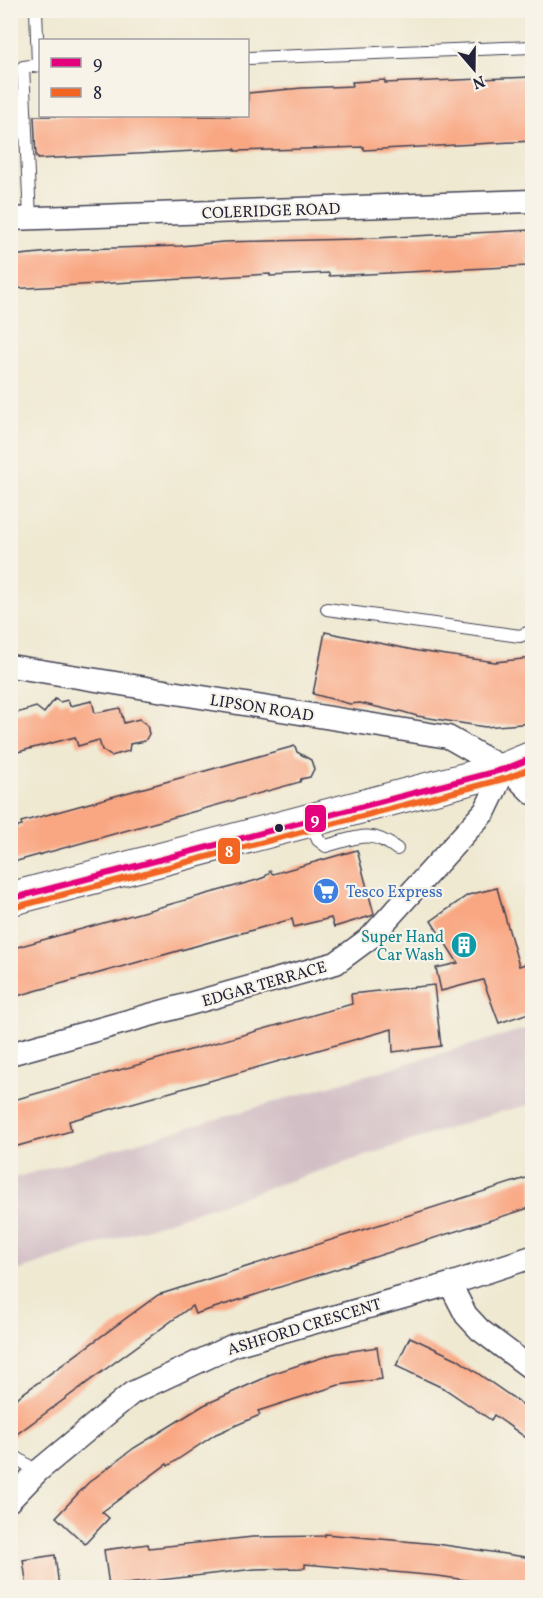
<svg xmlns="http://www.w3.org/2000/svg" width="543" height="1598" viewBox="0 0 543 1598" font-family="Vollkorn,serif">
<rect width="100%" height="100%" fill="#f7f3e8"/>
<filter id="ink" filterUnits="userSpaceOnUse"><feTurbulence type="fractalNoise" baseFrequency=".0167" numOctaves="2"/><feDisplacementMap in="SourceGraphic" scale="12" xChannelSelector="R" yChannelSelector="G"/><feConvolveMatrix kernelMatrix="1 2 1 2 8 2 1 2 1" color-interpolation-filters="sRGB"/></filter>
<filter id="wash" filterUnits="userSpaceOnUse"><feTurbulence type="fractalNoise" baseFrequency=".008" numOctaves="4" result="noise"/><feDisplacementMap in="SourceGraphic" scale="24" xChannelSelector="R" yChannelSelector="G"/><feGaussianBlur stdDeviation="1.35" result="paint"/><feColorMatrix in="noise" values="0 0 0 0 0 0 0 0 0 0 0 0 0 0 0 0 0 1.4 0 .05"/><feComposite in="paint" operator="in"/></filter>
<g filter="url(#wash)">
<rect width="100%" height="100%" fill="#efe9d2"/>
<!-- railway -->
<polygon fill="#d2bec5" points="532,1027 532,1104 492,1114 11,1273 11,1179"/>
<g id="blocks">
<!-- building -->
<g fill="#f9a783">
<polygon points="531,77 532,141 364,150 364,147 235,151 235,149 38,159 38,157 36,157 34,116 248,116 248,93 302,88 353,86 352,82 385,80 385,83"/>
<polygon points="10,116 17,116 18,136 10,136"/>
<polygon points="532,230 532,254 527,255 528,266 329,276 329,273 270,276 270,274 10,289 10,256 81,249 180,246 223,242 355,239"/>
<polygon points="325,632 418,651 495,662 532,658 532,723 485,727 417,716 400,711 398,712 360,703 350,704 313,694"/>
<polygon points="55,699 60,702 68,700 70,706 92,701 95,713 120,708 124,723 139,719 147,725 149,734 145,741 130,744 129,751 111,756 102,750 99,740 78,746 75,737 10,754 10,715 36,707 44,713"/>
<polygon points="295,746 297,752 311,760 314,769 310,777 301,779 300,782 10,863 10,829 22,826 21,822"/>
<polygon points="357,850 374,914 371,916 334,927 331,918 294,927 292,919 10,998 10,949 257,880 265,877 270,871 273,874"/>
<polygon points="497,888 519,966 532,962 532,1012 499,1023 483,980 441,991 436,968 458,963 431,921 468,895"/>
<polygon points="434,985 441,1046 393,1052 392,1029 69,1121 71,1131 14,1147 10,1133 10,1101 352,1004 351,994"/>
<polygon points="532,1176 532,1207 195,1314 192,1306 10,1439 10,1403 158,1295"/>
<polygon points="410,1337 457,1359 532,1411 532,1442 494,1415 491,1420 445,1389 396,1366"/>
<polygon points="377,1347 382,1379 339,1385 258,1411 260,1415 216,1434 168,1466 167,1464 102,1512 109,1518 85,1544 56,1517 88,1483 134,1448 204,1405 269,1376 268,1375 333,1354"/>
<polygon points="325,1534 437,1544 532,1558 532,1587 515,1587 438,1576 305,1564 305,1568 255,1569 109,1586 104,1550 148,1544 149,1548 253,1537 325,1536"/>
<polygon points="55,1555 59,1587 27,1587 23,1560"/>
</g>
</g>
</g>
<g filter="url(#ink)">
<use href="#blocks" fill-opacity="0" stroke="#414052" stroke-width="1.5"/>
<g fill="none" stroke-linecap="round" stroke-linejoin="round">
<defs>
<g id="service">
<polyline points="36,10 38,65"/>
<polyline points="248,58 532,47"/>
<polyline points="30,218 23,67 40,65"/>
<polyline points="327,609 520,636 532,631"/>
<path d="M 312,820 L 318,840 L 326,846 C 356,838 370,828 397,849"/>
<polyline points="10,1453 37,1472"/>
</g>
<g id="minor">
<polyline points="10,219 532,201"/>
<polyline points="10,666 448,737 513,774 532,793"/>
<polyline points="10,1054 336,963 371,937 485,811 505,769"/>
<polyline points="450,1284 466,1315 480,1330 532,1369"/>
<polyline points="10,1500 37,1472 132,1393 234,1345 450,1284 532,1257"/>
</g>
<polyline id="secondary" points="10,899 505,769 532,758"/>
</defs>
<!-- service casing -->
<use href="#service" stroke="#414052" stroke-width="14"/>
<!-- minor casing -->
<use href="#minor" stroke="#414052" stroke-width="25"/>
<!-- secondary casing -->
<use href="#secondary" stroke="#414052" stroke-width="35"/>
<!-- service -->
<use href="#service" stroke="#fff" stroke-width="12"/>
<!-- minor -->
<use href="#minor" stroke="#fff" stroke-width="22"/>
<!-- secondary -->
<use href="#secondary" stroke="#fff" stroke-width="33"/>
<defs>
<polyline id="bus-1" points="10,899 505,769 532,758"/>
<polyline id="bus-2" points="12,908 507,778 532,768"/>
</defs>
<!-- bus-1 casing -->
<use href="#bus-1" stroke="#f7f3e8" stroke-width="10"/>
<!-- bus-2 casing -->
<use href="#bus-2" stroke="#f7f3e8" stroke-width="10"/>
<!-- bus-1 -->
<use href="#bus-1" stroke="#e5007d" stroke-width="6"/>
<!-- bus-2 -->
<use href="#bus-2" stroke="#f26522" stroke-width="6"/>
</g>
</g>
<!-- icons -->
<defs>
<symbol id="supermarket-disc" viewBox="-11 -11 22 22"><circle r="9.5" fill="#3f7fe0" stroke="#f7f3e8"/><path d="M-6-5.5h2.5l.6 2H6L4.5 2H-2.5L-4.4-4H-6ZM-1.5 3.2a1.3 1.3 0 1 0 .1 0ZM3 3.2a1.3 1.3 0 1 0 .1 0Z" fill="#fff"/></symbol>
<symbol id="building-disc" viewBox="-11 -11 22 22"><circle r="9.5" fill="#0f9aa8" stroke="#f7f3e8"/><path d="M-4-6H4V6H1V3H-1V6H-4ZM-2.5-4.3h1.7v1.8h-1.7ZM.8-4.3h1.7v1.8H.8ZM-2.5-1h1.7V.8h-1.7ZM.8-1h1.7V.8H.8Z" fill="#fff"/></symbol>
</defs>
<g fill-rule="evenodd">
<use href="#supermarket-disc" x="311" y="876" width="30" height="30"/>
<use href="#building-disc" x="449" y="930" width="30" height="30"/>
</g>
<!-- markers -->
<circle fill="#22223b" stroke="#f7f3e8" stroke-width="2" cx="279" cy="828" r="5"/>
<g text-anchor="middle" stroke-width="4.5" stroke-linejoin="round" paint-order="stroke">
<!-- street labels -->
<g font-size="16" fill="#22223b" stroke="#f7f3e8">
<text transform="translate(271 210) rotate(-2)" y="6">COLERIDGE ROAD</text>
<text transform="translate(262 707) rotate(9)" y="6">LIPSON ROAD</text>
<text transform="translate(264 983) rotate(-16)" y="6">EDGAR TERRACE</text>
<text transform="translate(304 1326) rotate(-17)" y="6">ASHFORD CRESCENT</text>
</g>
<!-- shop labels -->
<g font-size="16" fill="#366cbe" stroke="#f7f3e8" text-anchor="start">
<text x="346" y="897">Tesco Express</text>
</g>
<!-- culture labels -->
<g font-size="16" fill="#0d838f" stroke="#f7f3e8" text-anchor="end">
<text x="444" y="942">Super Hand<tspan x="444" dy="18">Car Wash</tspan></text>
</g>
</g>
<g stroke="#f7f3e8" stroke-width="2">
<rect x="304" y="804" width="23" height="29" rx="6" fill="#e5007d"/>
<rect x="217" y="837" width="24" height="28" rx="6" fill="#f26522"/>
</g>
<g font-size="16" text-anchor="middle" font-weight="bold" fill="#fff">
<text x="315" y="825">9</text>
<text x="229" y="857">8</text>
</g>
<!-- margin -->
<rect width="543" height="1598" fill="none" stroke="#f7f3e8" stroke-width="36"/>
<!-- legend -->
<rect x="39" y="39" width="210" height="78" fill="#f7f3e8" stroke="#a29fa3" stroke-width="1.5"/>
<rect x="51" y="58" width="30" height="9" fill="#e5007d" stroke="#a29fa3" stroke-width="1.5"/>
<text x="93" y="69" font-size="18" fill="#22223b">9</text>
<rect x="51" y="88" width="30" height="9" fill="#f26522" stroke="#a29fa3" stroke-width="1.5"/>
<text x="93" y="99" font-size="18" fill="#22223b">8</text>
<!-- north arrow -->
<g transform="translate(474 69) rotate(160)" stroke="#f7f3e8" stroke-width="4.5" paint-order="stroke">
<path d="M0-4.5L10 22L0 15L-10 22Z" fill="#22223b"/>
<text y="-9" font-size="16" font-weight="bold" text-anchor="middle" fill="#22223b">N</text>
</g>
</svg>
